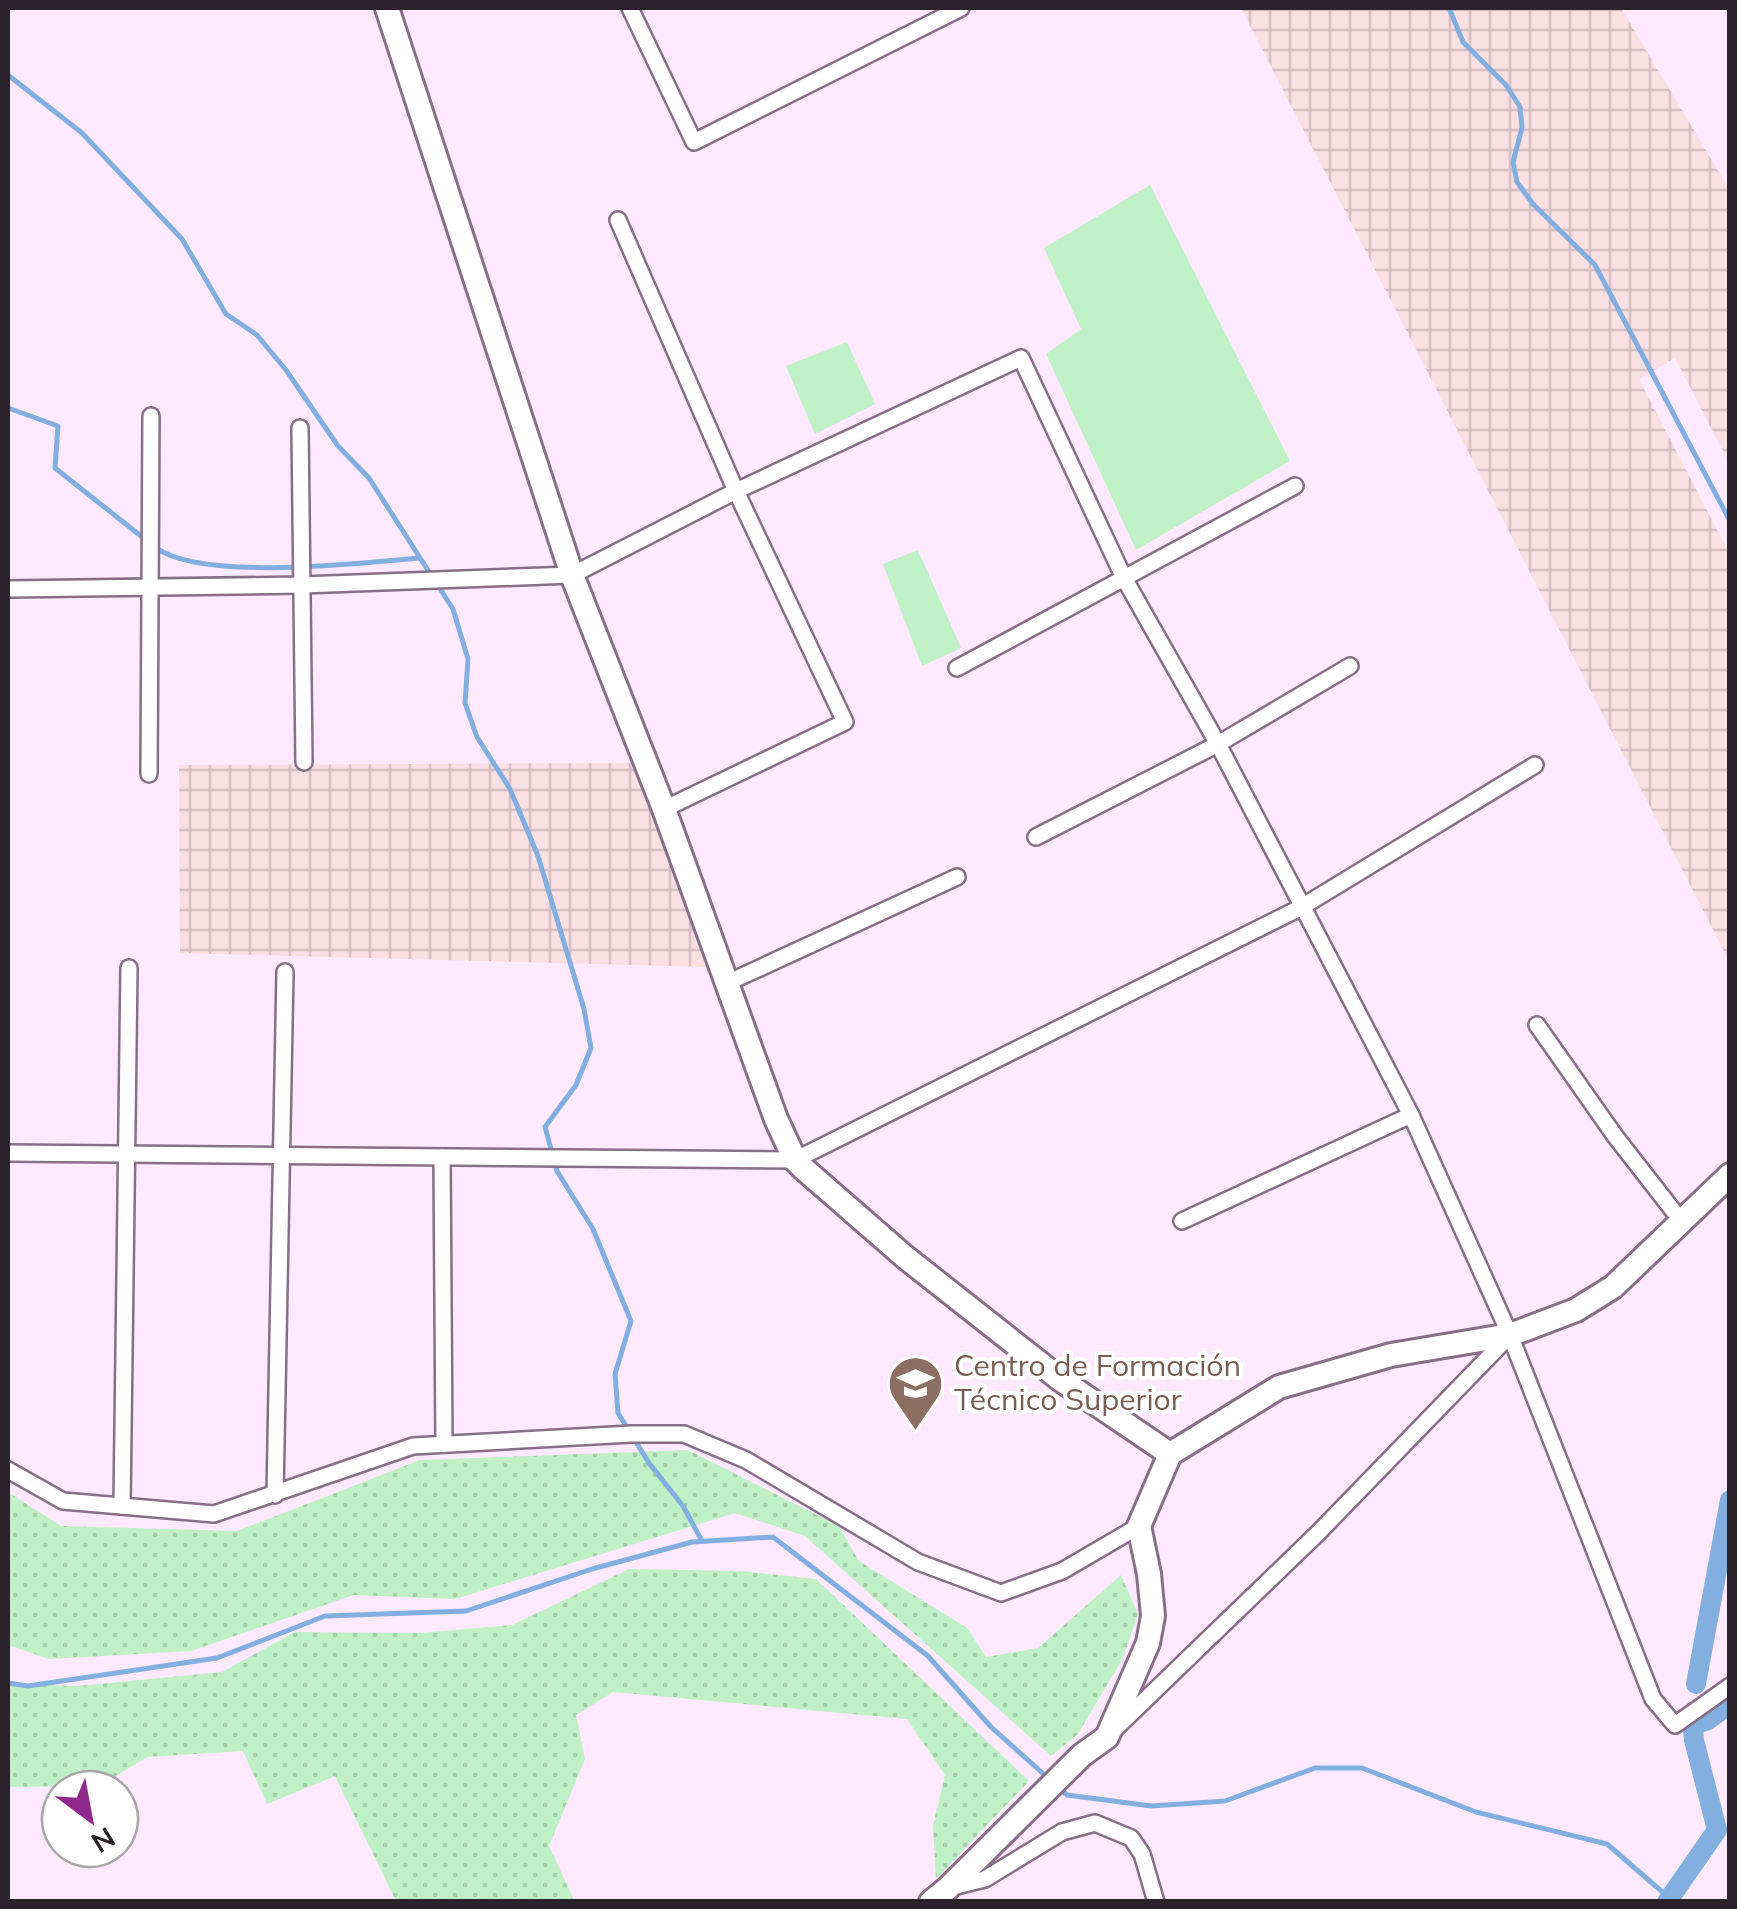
<svg xmlns="http://www.w3.org/2000/svg" width="1737" height="1909" viewBox="0 0 1737 1909" font-family="Mulish,sans-serif">
<defs>
<pattern id="industrial-grid" width="8" height="8" patternUnits="userSpaceOnUse" patternTransform="scale(2.5)"><rect width="8" height="8" fill="#fadfe3"/><path d="M0 4h8M4 0v8" fill="none" stroke="#d6bfc3"/></pattern>
<pattern id="grass-dots" width="8" height="8" patternUnits="userSpaceOnUse" patternTransform="scale(2.5)"><rect width="8" height="8" fill="#bff0c6"/><path d="M2 2h.1M6 6h.1" fill="none" stroke="#a4ceaa" stroke-width="1.8" stroke-linecap="round"/></pattern>
</defs>
<rect width="100%" height="100%" fill="#fee9fe"/>
<!-- industrial -->
<g fill="url(#industrial-grid)">
<polygon points="1241,8 1621,8 1729,189 1729,463 1675,358 1639,379 1729,553 1729,961"/>
<polygon points="636,763 707,967 180,953 179,765"/>
</g>
<!-- grass -->
<g fill="url(#grass-dots)">
<polygon points="688,1450 839,1526 859,1561 967,1628 986,1657 1038,1648 1121,1575 1138,1614 1123,1658 1078,1734 1051,1756 805,1536 735,1513 455,1599 354,1595 191,1651 49,1659 8,1645 8,1492 61,1526 237,1531 420,1460"/>
<polygon points="629,1569 740,1571 816,1579 1029,1781 936,1879 933,1825 945,1775 907,1719 613,1692 576,1715 585,1759 549,1846 575,1902 396,1901 335,1776 267,1804 243,1751 147,1757 100,1786 8,1787 8,1684 78,1686 222,1672 295,1632 420,1633 512,1625"/>
</g>
<!-- green -->
<g fill="#bff0c6">
<polygon points="1150,185 1290,461 1136,550 1046,354 1081,329 1044,248"/>
<polygon points="847,342 875,404 815,434 786,366"/>
<polygon points="918,550 961,648 922,666 883,564"/>
</g>
<g fill="none" stroke-linecap="round" stroke-linejoin="round">
<!-- stream -->
<g stroke="#83afe0" stroke-width="5">
<polyline points="1449,8 1463,42 1506,85 1520,107 1522,128 1513,162 1517,182 1533,204 1595,265 1730,521"/>
<polyline points="8,75 82,133 182,239 226,314 257,335 286,370 338,446 369,478 431,575"/>
<polyline points="8,408 58,426 55,468 146,540"/>
<path d="M 155,547 C 200,582 361,563 419,558"/>
<polyline points="437,584 453,609 468,659 465,703 477,737 510,789 538,856 584,1009 591,1048 576,1085 545,1127 557,1171 593,1229 631,1321 615,1374 618,1413 649,1463 683,1506 702,1541"/>
<polyline points="8,1683 28,1686 217,1658 325,1616 466,1611 592,1569 692,1542 773,1537 928,1656 991,1727 1047,1777"/>
<polyline points="1059,1788 1067,1795 1151,1806 1225,1801 1315,1768 1362,1768 1476,1812 1607,1844 1674,1902"/>
</g>
<!-- canal -->
<g stroke="#83afe0" stroke-width="20">
<polyline points="1696,1684 1730,1500"/>
<polyline points="1691,1726 1708,1720 1730,1704"/>
<polyline points="1667,1902 1717,1830 1694,1740 1692,1718"/>
</g>
<defs>
<g id="street">
<polyline points="630,8 694,142 961,8"/>
<polyline points="618,220 736,491 845,722 664,809"/>
<polyline points="300,428 304,762"/>
<polyline points="8,589 302,585 572,575 736,491 1021,358 1124,578 1218,744 1411,1115 1510,1335 1653,1699 1675,1725 1730,1686"/>
<polyline points="957,668 1295,486"/>
<polyline points="149,774 151,416"/>
<polyline points="1036,837 1218,744 1350,666"/>
<polyline points="727,983 957,877"/>
<polyline points="1537,1025 1615,1136 1682,1222"/>
<polyline points="8,1153 795,1160 1300,908 1535,765"/>
<polyline points="442,1157 444,1444"/>
<polyline points="1182,1221 1411,1115"/>
<polyline points="8,1470 63,1501 214,1514 413,1446 631,1434 684,1434 746,1460 918,1562 1001,1593 1062,1571 1139,1526"/>
<polyline points="275,1495 285,972"/>
<polyline points="122,1506 129,968"/>
<polyline points="1116,1728 1319,1532 1510,1335"/>
<polyline points="952,1887 985,1879 1062,1832 1095,1823 1131,1838 1142,1854 1156,1902"/>
</g>
<g id="secondary">
<polyline points="387,8 572,575 664,809 776,1119 795,1160 804,1169 905,1257 1061,1380 1170,1454"/>
<polyline points="931,1902 948,1888 1082,1755 1107,1737 1148,1643 1153,1616 1149,1574 1139,1526 1170,1454 1279,1387 1391,1355 1510,1335 1576,1310 1613,1287 1730,1175"/>
</g>
</defs>
<!-- street casing -->
<use href="#street" stroke="#876f87" stroke-width="20"/>
<!-- secondary casing -->
<use href="#secondary" stroke="#876f87" stroke-width="28"/>
<!-- street -->
<use href="#street" stroke="#fff" stroke-width="15"/>
<!-- secondary -->
<use href="#secondary" stroke="#fff" stroke-width="22"/>
</g>
<!-- icons -->
<defs>
<symbol id="university-pin" viewBox="-11 -11 22 30"><path d="M0 17L-7.5 6A9.5 9.5 0 1 1 7.5 6Z" fill="#8d6e63" stroke="#fefefe"/><path d="M0-5L7-2L0 1L-7-2ZM-4 1L0 2.5L4 1V4Q0 6-4 4Z" fill="#fff"/></symbol>
</defs>
<g fill-rule="evenodd">
<use href="#university-pin" x="884" y="1352" width="63" height="86"/>
</g>
<g text-anchor="middle" stroke-width="8" stroke-linejoin="round" paint-order="stroke">
<!-- education labels -->
<g font-size="30" fill="#785e54" stroke="#fefefe" text-anchor="start">
<text x="954" y="1376">Centro de Formación<tspan x="954" dy="34">Técnico Superior</tspan></text>
</g>
</g>
<!-- border -->
<rect width="1737" height="1909" fill="none" stroke="#2a212a" stroke-width="20"/>
<!-- north arrow -->
<g transform="translate(90 1819) rotate(148)"><circle r="48" fill="#fefefe" stroke="#a9a6a9" stroke-width="2.5"/>
<path d="M0-8L18 38L0 25L-18 38Z" fill="#91298d"/>
<text y="-15" font-size="28" font-weight="bold" text-anchor="middle" fill="#2a212a">N</text>
</g>
</svg>
